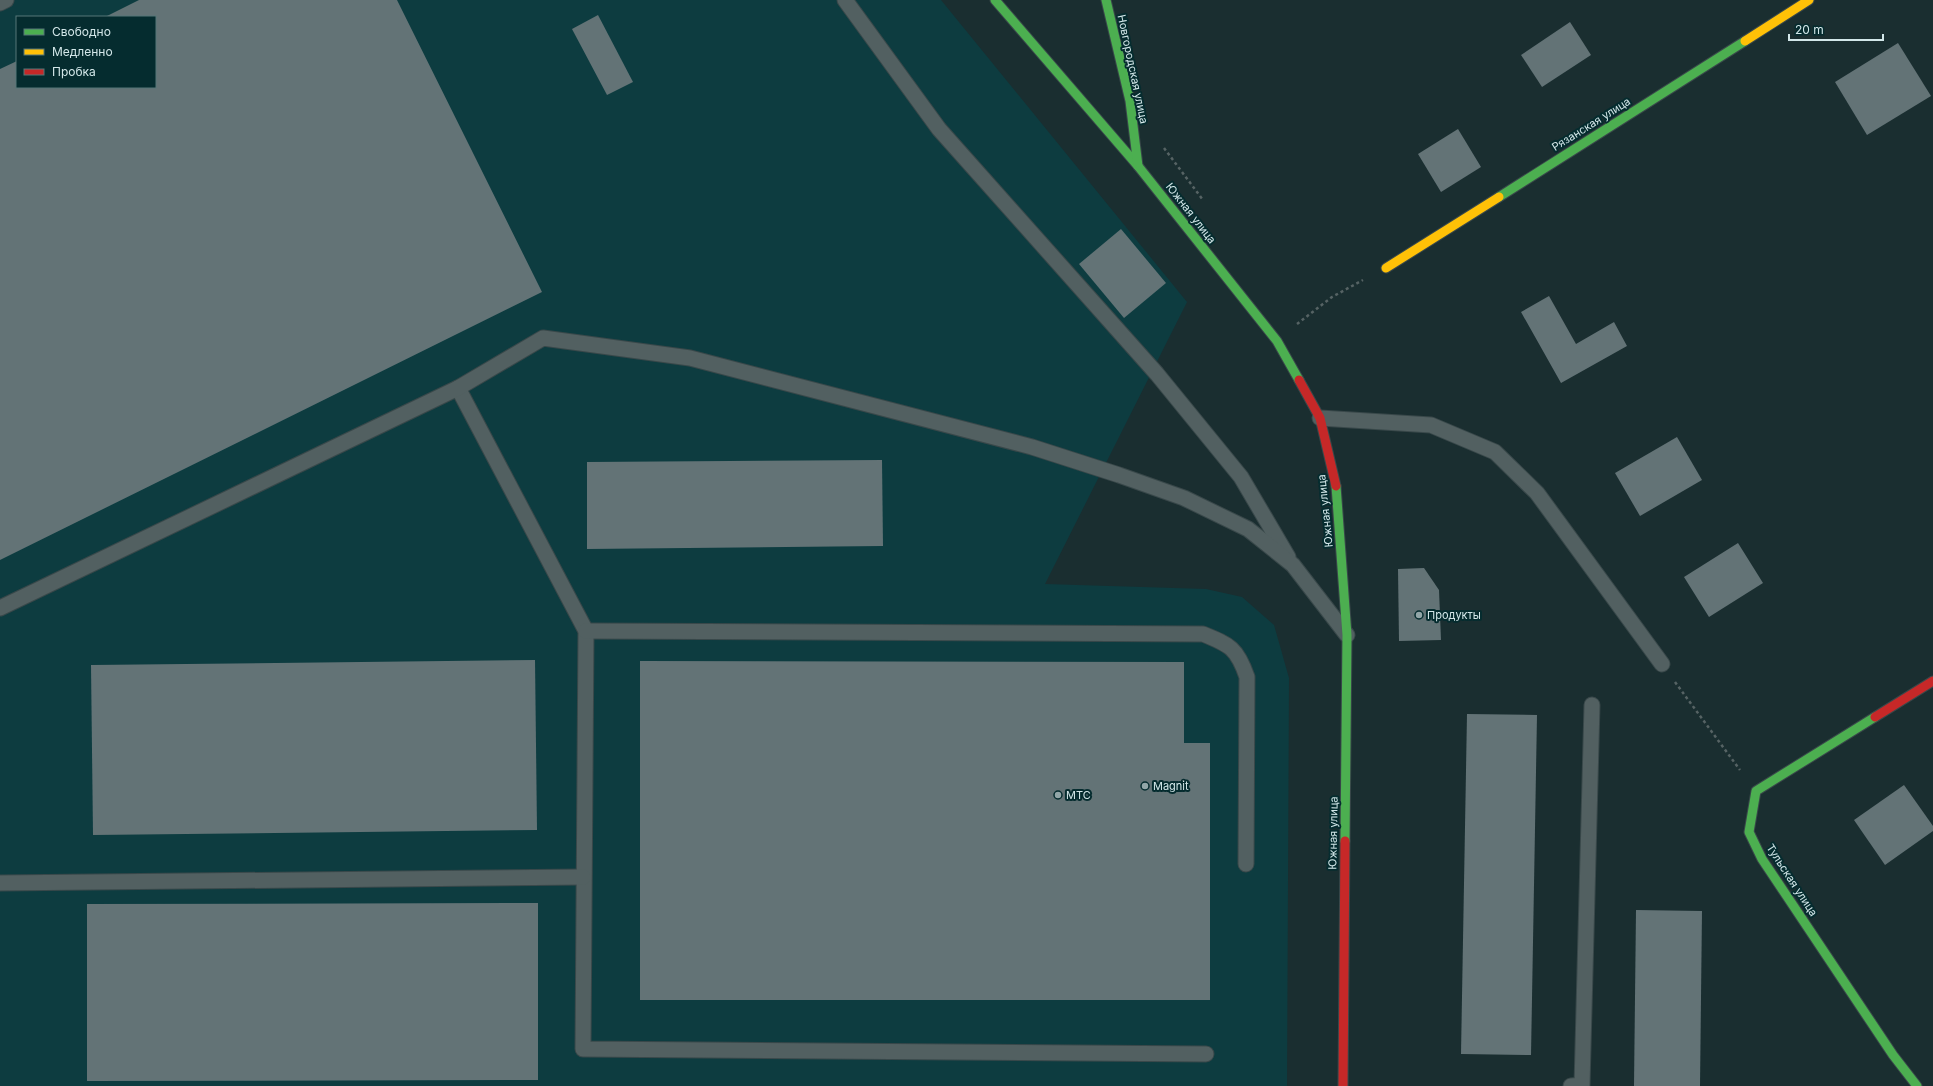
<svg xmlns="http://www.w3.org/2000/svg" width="1933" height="1086" viewBox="0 0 1933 1086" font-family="Inter,sans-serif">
<rect width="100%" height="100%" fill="#1a2e30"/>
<!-- built -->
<path fill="#0d3c40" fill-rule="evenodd" d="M 0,0 L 941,0 L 1187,302 L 1045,584 L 1206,589 L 1242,597 L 1274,625 L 1289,678 L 1287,1086 L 0,1086 ZM 17,17 L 155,17 L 155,87 L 17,87 Z"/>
<!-- building -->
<g fill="#637376">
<polygon points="139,0 397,0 542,292 0,560 0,69 17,61 17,87 155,87 155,17 105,17"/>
<polygon points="598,15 633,82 607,95 572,29"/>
<polygon points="1570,22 1591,55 1542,87 1521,55"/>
<polygon points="1898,43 1931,96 1867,135 1835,82"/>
<polygon points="1458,129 1481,167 1441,192 1418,154"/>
<polygon points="1121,229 1166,283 1124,318 1079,264"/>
<polygon points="1549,296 1576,344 1614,322 1627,346 1561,383 1521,312"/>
<polygon points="1677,437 1702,480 1640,516 1615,473"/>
<polygon points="882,460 883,546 587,549 587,462"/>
<polygon points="1738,543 1763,583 1709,617 1684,577"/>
<polygon points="1424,568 1439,590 1441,640 1399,641 1398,569"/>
<polygon points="535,660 537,830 93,835 91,665"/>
<polygon points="640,661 1184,662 1184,743 1210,743 1210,1000 640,1000"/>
<polygon points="1467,714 1537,715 1531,1055 1461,1054"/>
<polygon points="1904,785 1933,826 1933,831 1885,865 1854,820"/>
<polygon points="538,903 538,1080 87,1081 87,904"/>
<polygon points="1636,910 1702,911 1700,1086 1634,1086"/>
</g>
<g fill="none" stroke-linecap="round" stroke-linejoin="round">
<defs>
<g id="lane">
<polyline points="845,0 939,129 1157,374 1241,477 1288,557"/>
<polyline points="0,3 6,0"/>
<polyline points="458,388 586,631 583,1049 1206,1054"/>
<polyline points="1320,418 1431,425 1495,452 1537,493 1662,664"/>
<polyline points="0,608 458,388 543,338 690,358 1032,447 1119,475 1184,498 1248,529 1293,565 1347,635"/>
<path d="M 586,631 L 1203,634 C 1230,645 1237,648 1247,677 L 1246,864"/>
<polyline points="0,883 583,877"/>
<polyline points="1571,1086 1582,1085 1592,705"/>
</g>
<g id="fast">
<polyline points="995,0 1138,166 1277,341 1299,380"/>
<polyline points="1106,0 1130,101 1138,166"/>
<polyline points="1499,197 1745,41"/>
<polyline points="1336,486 1347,635 1345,841"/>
<polyline points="1875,717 1756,791 1749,832 1762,859 1893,1055 1917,1086"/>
</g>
<g id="slow">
<polyline points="1745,41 1809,0"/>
<polyline points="1386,268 1499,197"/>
</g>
<g id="jam">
<polyline points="1299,380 1320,418 1336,486"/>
<polyline points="1875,717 1933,681"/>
<polyline points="1343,1086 1345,841"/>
</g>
</defs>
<!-- lane casing -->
<use href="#lane" stroke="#39484a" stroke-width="17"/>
<!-- fast casing -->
<use href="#fast" stroke="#39484a" stroke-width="11"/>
<!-- slow casing -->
<use href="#slow" stroke="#39484a" stroke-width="11"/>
<!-- jam casing -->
<use href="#jam" stroke="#39484a" stroke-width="11"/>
<!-- path -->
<g stroke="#566364" stroke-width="2.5" stroke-dasharray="3 3" stroke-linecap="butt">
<polyline points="1164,148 1203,200"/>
<polyline points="1297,324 1332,297 1363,280"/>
<polyline points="1675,682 1740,770"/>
</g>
<!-- lane -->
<use href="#lane" stroke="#526061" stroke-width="15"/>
<!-- fast -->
<use href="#fast" stroke="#4caf50" stroke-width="9"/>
<!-- slow -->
<use href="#slow" stroke="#ffc107" stroke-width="9"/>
<!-- jam -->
<use href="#jam" stroke="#c62828" stroke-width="9"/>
</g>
<!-- markers -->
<g fill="#92a6a8" stroke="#052c2f" stroke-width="1.5">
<circle cx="1419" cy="615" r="4"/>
<circle cx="1145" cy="786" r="4"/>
<circle cx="1058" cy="795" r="4"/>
</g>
<g text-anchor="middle" stroke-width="4" stroke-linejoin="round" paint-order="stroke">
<!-- street labels -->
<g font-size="11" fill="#d3e7e9" stroke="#052c2f">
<text transform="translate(1133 69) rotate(78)" y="4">Новгородская улица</text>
<text transform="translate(1591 124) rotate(-32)" y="4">Рязанская улица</text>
<text transform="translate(1191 213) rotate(52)" y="4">Южная улица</text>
<text transform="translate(1325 511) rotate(-96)" y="4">Южная улица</text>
<text transform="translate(1333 833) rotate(-89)" y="4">Южная улица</text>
<text transform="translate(1792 880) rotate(57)" y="4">Тульская улица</text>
</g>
<!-- poi labels -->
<g font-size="11" fill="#d3e7e9" stroke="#052c2f" text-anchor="start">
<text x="1427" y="619">Продукты</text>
<text x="1153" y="790">Magnit</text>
<text x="1066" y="799">МТС</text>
</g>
</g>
<!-- legend -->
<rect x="16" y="16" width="140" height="72" fill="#052c2f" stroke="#577779"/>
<rect x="24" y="29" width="20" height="6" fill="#4caf50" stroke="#577779"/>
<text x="52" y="36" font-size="12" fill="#d3e7e9">Свободно</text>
<rect x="24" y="49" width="20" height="6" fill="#ffc107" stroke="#577779"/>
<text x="52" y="56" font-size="12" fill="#d3e7e9">Медленно</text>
<rect x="24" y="69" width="20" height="6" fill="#c62828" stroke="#577779"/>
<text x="52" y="76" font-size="12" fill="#d3e7e9">Пробка</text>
<!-- scale -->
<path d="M1789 34v6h94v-6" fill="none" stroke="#d3e7e9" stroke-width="2"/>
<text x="1795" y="34" font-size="12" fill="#d3e7e9" stroke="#052c2f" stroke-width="3" paint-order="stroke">20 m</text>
</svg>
